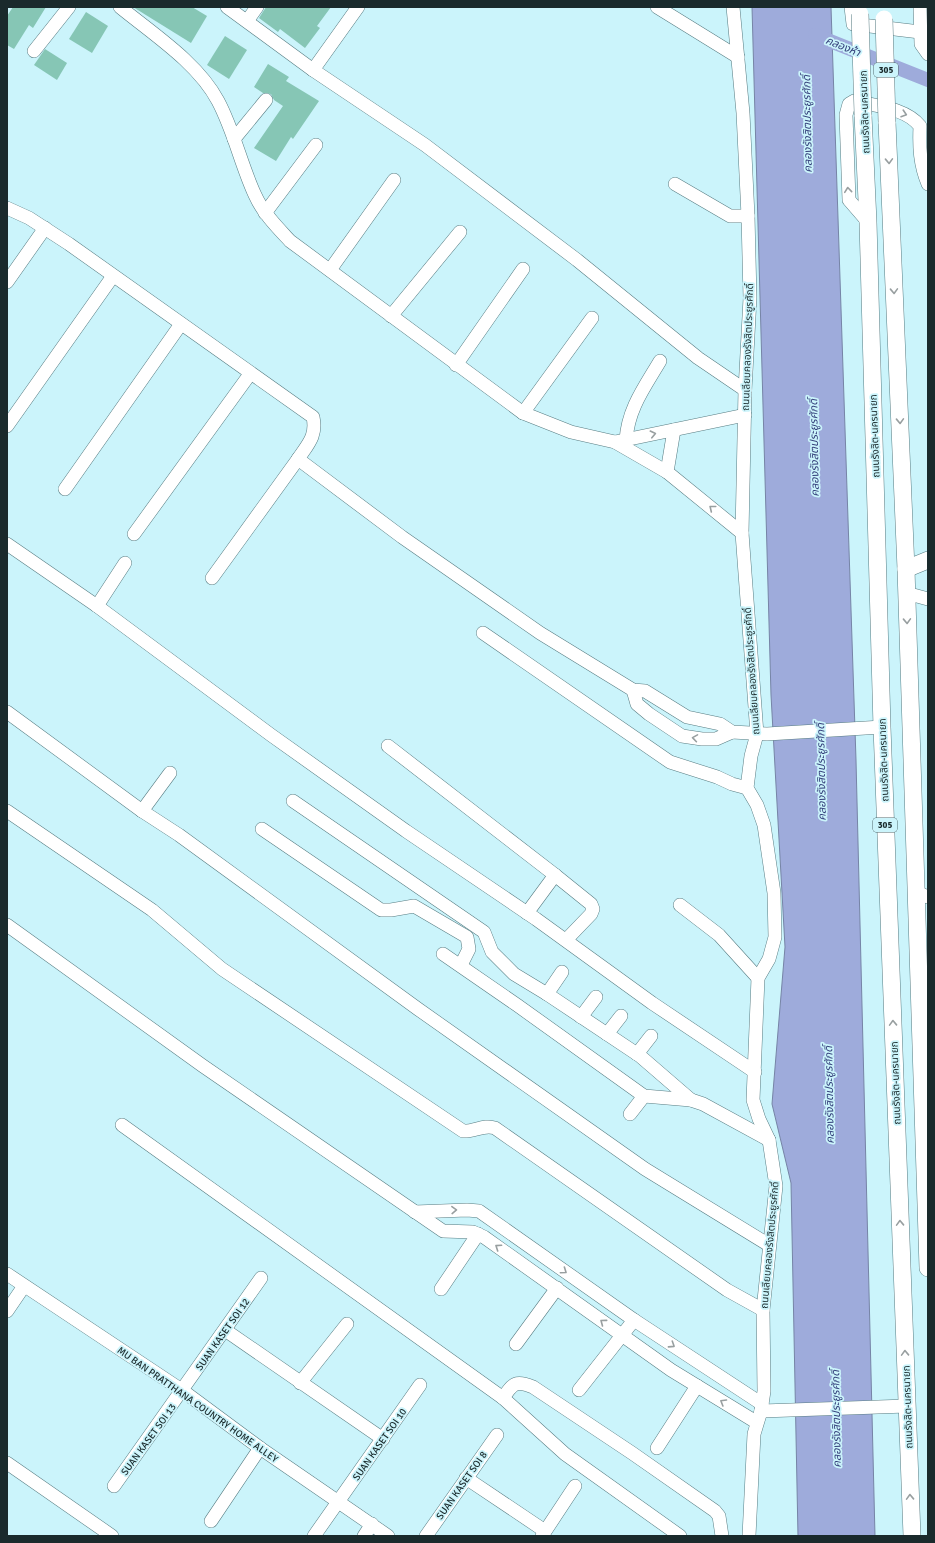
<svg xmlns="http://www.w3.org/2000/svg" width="935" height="1543" viewBox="0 0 935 1543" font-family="Signika,'Noto Sans Thai',sans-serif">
<rect width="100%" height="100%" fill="#cbf4fb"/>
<!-- water -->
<polygon fill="#9eabdb" stroke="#7684a6" points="752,7 831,7 856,760 875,1536 798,1536 791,1183 772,1104 785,947 771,695"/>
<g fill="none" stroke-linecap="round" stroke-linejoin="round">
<!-- canal -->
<polyline stroke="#9eabdb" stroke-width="14" points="815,35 928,80"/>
</g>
<!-- building -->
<g fill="#86c6b5">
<polygon points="13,7 46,7 33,28 29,25 14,49 7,45 7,16"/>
<polygon points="133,7 192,7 207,16 191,43"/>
<polygon points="266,7 331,7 317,26 320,28 305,48 280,29 278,32 259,18"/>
<polygon points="86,12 108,26 92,53 69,39"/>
<polygon points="225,36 247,50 229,79 207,65"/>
<polygon points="45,49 67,63 57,80 34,65"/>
<polygon points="268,64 289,77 286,81 319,101 293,139 291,137 276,161 254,148 283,106 274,100 271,94 263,93 254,87"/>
</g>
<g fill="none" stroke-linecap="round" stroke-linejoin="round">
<defs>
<g id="minor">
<path d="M 120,7 C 153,34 198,63 218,101 C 234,131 241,165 255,195 C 263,213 277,227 290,241 L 523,413 L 571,432 L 615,442 L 667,472 L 742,533"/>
<polyline points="227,7 313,70 425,145 577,260 698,358 745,390"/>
<polyline points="657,7 738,57"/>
<polyline points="733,7 743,113 748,216 750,298 745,390 742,533 757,734 751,756 747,788 757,805 764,825 774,893 775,937 769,959 758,978 753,1100 759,1119 769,1140 776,1186 763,1310 764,1391 761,1411 754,1434 749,1536"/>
<polyline points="851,7 853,24 920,32"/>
<polyline points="920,7 921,44 928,54"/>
<polyline points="247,21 257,7"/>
<polyline points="34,51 69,7"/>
<polyline points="313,70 358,7"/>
<polyline points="234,139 266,100"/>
<polyline points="675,184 730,216 748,216"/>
<path d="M 7,208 L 29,218 L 69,244 L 313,417 C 317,436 308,444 298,459 L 402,537 L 540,633 L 633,690 L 645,691 L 687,717 L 720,724 L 732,732 L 767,734 L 882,727"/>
<polyline points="265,213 316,145"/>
<path d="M 868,222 L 849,200 L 846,115 L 849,104 L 854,101 C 876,106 906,108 920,126 C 919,147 920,165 928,184"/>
<polyline points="330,270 394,180"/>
<polyline points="7,282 45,228"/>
<polyline points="391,316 460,232"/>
<polyline points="456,365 523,269"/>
<polyline points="523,413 592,318"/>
<polyline points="7,426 113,276"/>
<path d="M 626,440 C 628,409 644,388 660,361"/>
<polyline points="615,442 745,415"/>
<polyline points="667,472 674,430"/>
<polyline points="65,489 181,324"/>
<polyline points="134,534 250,374"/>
<polyline points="7,544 97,606 271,735 406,831 536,919 652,1003 755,1072"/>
<polyline points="212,578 298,459"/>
<polyline points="906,593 928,599"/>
<polyline points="97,606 125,563"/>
<polyline points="483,633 670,762 717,777 732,784 747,788"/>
<polyline points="633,690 637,704 649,714 682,736 702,739 716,739 732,732"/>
<polyline points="7,712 142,811 179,835 418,1009 645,1169 769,1245"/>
<polyline points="388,746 555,875"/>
<polyline points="293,801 484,932 492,952 514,974 547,994"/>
<path d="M 7,811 L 152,910 L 222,969 L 463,1131 C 474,1132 484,1124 495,1128 L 727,1290 L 763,1310"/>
<polyline points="142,811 170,773"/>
<polyline points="262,829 381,910 391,910 414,906 467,937 469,949 461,965"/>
<polyline points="916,892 928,897"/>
<polyline points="680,905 719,935 758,978"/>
<polyline points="527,913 555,875 591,904 593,909 591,914 566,940"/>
<polyline points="7,925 203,1066 443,1231 473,1232 484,1237 671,1370 756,1422"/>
<polyline points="443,954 517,1005 644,1096 691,1100 703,1104 769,1140"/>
<polyline points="562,972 547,994 640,1056 691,1100"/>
<polyline points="581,1017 596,997"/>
<polyline points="607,1034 621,1016"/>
<polyline points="637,1054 651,1036"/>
<polyline points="630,1114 644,1096"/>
<polyline points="122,1125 503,1398 565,1454 680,1536"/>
<polyline points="415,1212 467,1210 479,1211 634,1320 762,1404"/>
<polyline points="7,1274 183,1391 260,1448 388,1536"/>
<polyline points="441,1289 478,1234"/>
<polyline points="7,1311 24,1286"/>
<polyline points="225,1330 383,1439"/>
<polyline points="516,1344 557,1288"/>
<polyline points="300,1383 347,1324"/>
<polyline points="579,1390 634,1320"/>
<path d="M 503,1398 C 513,1383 516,1380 533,1387 L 632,1453 L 715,1511 L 719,1516 L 722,1536"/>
<polyline points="761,1411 907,1406"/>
<polyline points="657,1448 697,1386"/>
<polyline points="7,1463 112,1536"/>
<polyline points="466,1478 545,1531"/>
<polyline points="114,1486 261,1278"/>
<polyline points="211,1521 260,1448"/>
<polyline points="314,1536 420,1385"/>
<polyline points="364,1536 372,1524"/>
<polyline points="426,1536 497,1435"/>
<polyline points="542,1536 575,1486"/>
</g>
<g id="major">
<polyline points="863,115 868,222 882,727 912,1536"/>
<polyline points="887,122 906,569 928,1268"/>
<polyline points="906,569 928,560"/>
</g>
</defs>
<!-- minor casing -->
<use href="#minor" stroke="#587d83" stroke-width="14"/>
<!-- major casing -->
<use href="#major" stroke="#587d83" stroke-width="18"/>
<!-- minor -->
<use href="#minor" stroke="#fff" stroke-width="13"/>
<!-- major -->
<use href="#major" stroke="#fff" stroke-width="17"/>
<defs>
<g id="major-bridge">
<polyline points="860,14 863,115"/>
<polyline points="884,19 887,122"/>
</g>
</defs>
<!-- major-bridge casing -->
<use href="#major-bridge" stroke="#587d83" stroke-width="18" stroke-linecap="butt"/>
<!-- major-bridge -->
<use href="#major-bridge" stroke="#fff" stroke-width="17"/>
</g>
<!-- one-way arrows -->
<defs><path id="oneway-chevron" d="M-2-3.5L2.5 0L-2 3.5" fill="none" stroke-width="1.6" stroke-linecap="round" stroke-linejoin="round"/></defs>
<g stroke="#989fa0">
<use href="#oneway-chevron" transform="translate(904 114) rotate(18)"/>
<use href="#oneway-chevron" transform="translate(889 161) rotate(88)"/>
<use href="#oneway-chevron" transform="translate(848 190) rotate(-96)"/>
<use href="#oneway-chevron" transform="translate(894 291) rotate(88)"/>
<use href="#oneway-chevron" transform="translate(900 421) rotate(88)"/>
<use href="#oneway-chevron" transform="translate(653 434) rotate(-13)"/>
<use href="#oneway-chevron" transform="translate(712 508) rotate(-141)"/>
<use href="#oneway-chevron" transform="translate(907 621) rotate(88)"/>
<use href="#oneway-chevron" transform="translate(695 738) rotate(-171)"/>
<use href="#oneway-chevron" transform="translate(893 1023) rotate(-92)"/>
<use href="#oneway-chevron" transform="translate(454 1210) rotate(-2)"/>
<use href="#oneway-chevron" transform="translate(900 1223) rotate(-92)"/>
<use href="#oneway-chevron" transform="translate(498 1247) rotate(-146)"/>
<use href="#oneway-chevron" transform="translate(564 1271) rotate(35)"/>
<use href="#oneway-chevron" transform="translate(603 1322) rotate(-143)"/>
<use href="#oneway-chevron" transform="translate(672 1345) rotate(33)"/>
<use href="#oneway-chevron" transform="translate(905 1353) rotate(-92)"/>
<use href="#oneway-chevron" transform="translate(723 1402) rotate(-149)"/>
<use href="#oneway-chevron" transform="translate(910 1497) rotate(-92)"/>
</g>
<g text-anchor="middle" stroke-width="3.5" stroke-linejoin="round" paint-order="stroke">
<!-- shield labels -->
<g fill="#cbf4fb" stroke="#4f676a" stroke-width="1">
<rect x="874" y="63" width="24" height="14" rx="3"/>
<rect x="873" y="818" width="24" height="14" rx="3"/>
</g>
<g font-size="9" font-weight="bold" fill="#1a2a2c">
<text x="886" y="73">305</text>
<text x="885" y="828">305</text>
</g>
<!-- street labels -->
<g font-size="10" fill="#1a2a2c" stroke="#cbf4fb">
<text transform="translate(864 112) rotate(-92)" y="4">ถนนรังสิต-นครนายก</text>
<text transform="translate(747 347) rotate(-88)" y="4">ถนนเลียบคลองรังสิตประยูรศักดิ์</text>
<text transform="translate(874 436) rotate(-92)" y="4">ถนนรังสิต-นครนายก</text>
<text transform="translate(751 671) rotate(-94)" y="4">ถนนเลียบคลองรังสิตประยูรศักดิ์</text>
<text transform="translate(883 760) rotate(-92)" y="4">ถนนรังสิต-นครนายก</text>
<text transform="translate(895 1083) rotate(-92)" y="4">ถนนรังสิต-นครนายก</text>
<text transform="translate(769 1245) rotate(-85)" y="4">ถนนเลียบคลองรังสิตประยูรศักดิ์</text>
<text transform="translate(222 1334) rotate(-55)" y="4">SUAN KASET SOI 12</text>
<text transform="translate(198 1404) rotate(35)" y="4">MU BAN PRATTHANA COUNTRY HOME ALLEY</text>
<text transform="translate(907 1407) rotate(-92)" y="4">ถนนรังสิต-นครนายก</text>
<text transform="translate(148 1439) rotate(-54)" y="4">SUAN KASET SOI 13</text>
<text transform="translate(379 1444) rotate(-55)" y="4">SUAN KASET SOI 10</text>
<text transform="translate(461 1485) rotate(-55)" y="4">SUAN KASET SOI 8</text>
</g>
<!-- water labels -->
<g font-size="11" font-style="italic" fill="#333f7a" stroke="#cbf4fb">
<text transform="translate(843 46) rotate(22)" y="4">คลองห้า</text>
<text transform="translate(807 124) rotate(-91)" y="4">คลองรังสิตประยูรศักดิ์</text>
<text transform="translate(814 448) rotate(-91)" y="4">คลองรังสิตประยูรศักดิ์</text>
<text transform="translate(821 772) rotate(-91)" y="4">คลองรังสิตประยูรศักดิ์</text>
<text transform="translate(829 1095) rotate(-91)" y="4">คลองรังสิตประยูรศักดิ์</text>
<text transform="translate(836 1419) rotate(-91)" y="4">คลองรังสิตประยูรศักดิ์</text>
</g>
</g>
<!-- border -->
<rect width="935" height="1543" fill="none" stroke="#1a2a2c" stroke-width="16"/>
</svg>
